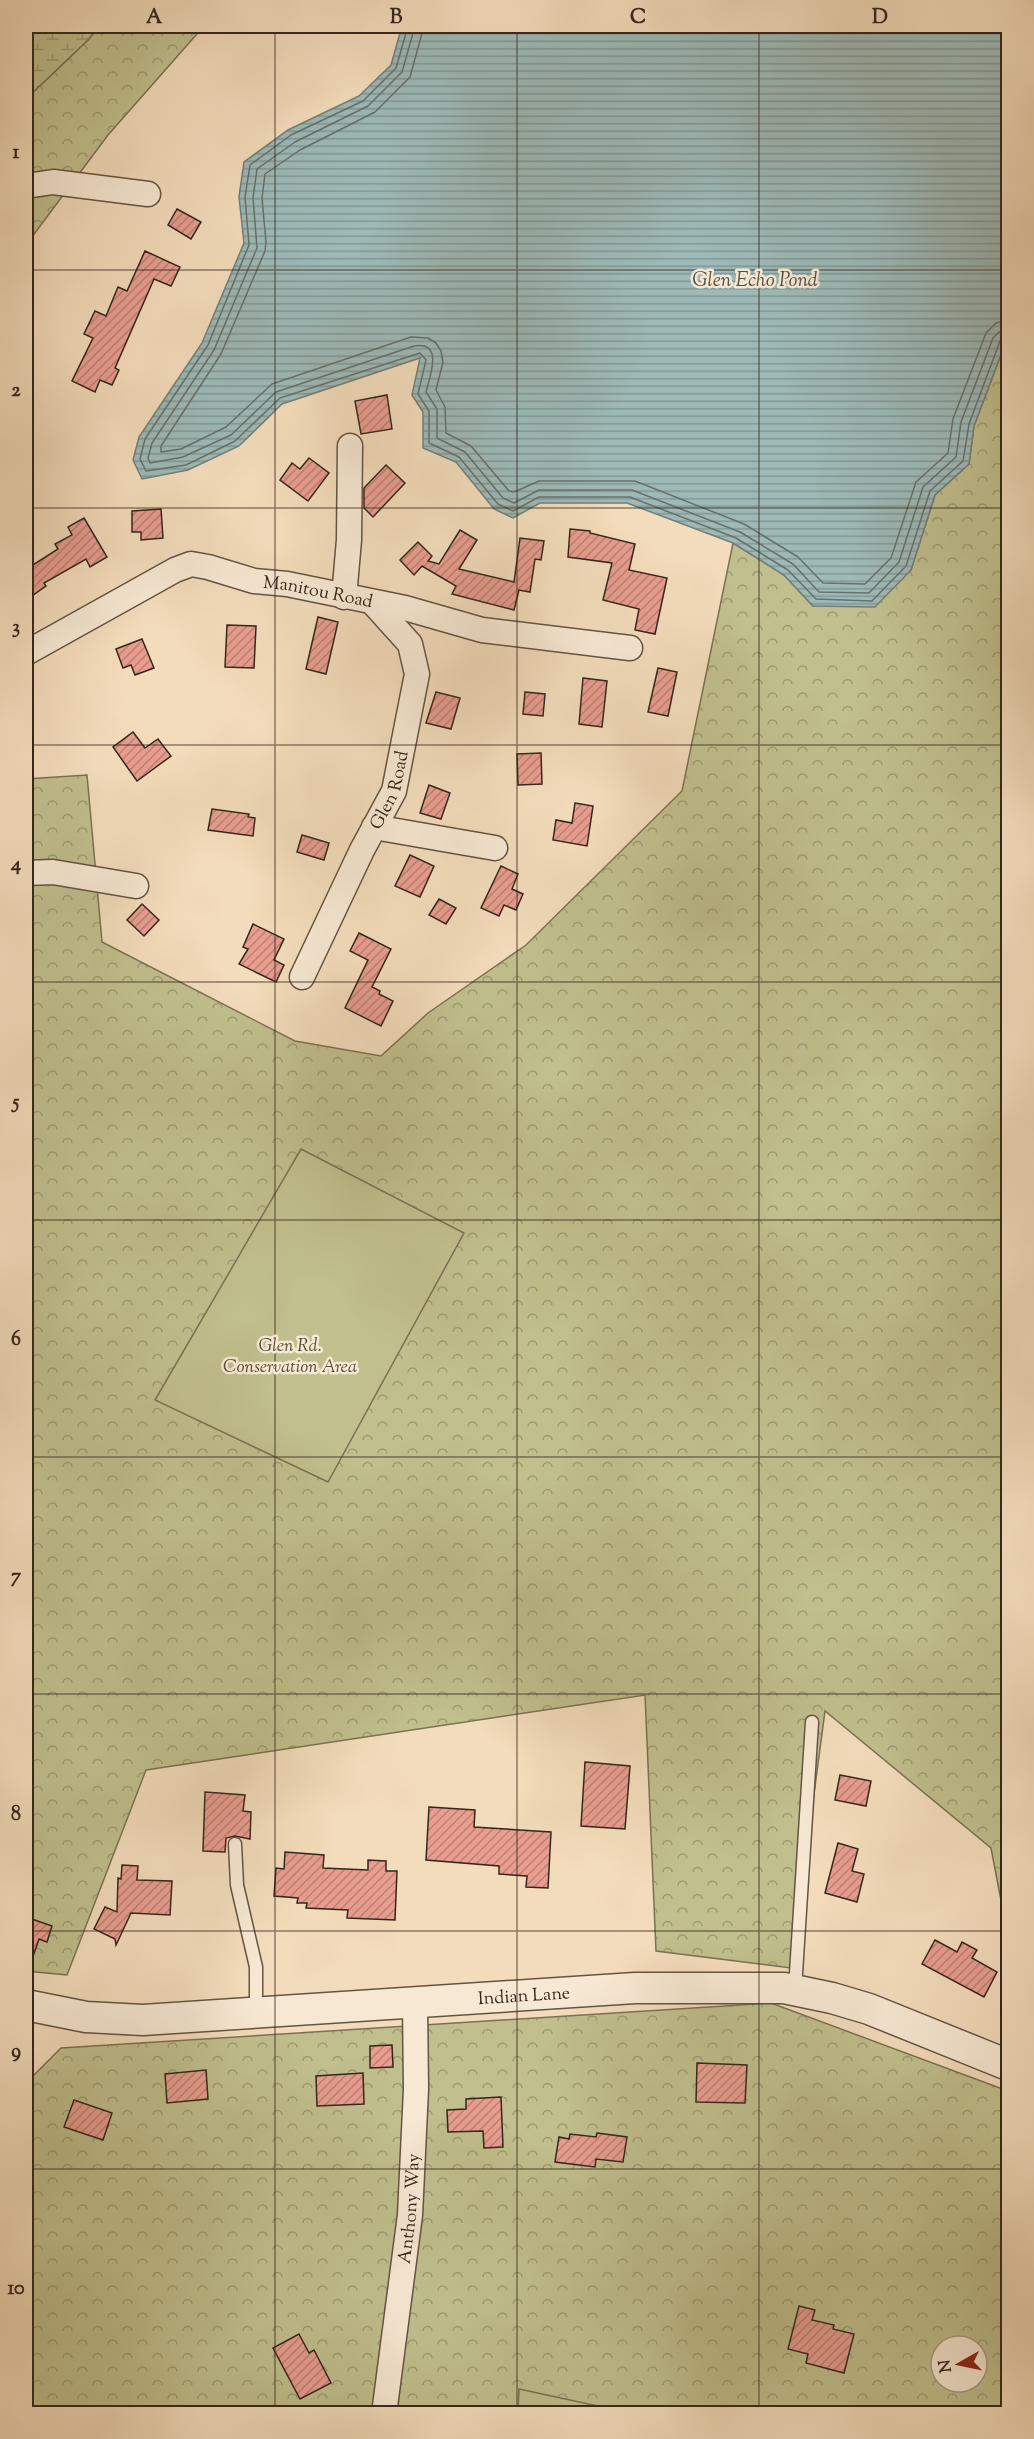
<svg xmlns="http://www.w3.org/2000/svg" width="1034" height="2439" viewBox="0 0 1034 2439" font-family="'Sorts Mill Goudy',serif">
<defs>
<pattern id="forest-crowns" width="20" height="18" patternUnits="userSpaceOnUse" patternTransform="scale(1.5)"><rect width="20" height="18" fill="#c0bf8d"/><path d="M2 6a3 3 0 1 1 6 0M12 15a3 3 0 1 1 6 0" fill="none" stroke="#9d9b72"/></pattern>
<pattern id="wetland-marsh" width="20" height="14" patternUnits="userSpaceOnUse" patternTransform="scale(1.5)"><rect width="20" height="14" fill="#c0bf8d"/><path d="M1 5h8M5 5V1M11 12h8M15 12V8" fill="none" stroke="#9d9b72"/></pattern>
<pattern id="water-rules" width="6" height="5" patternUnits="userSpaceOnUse" patternTransform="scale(1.5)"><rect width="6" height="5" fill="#9dbab8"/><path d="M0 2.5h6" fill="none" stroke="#819795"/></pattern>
<pattern id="building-hatch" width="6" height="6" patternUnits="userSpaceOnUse" patternTransform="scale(1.5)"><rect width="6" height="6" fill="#e89d8f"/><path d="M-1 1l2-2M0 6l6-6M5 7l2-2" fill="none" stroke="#bd8074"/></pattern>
</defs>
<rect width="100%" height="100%" fill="#f3dcbb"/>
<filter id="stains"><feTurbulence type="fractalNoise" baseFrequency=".00333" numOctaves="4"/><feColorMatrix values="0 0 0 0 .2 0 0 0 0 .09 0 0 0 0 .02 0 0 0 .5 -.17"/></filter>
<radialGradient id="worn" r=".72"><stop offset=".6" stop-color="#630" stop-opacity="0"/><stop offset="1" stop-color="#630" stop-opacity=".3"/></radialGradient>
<!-- forest -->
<g fill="url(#forest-crowns)" stroke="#7a7254" stroke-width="1.5" fill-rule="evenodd">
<polygon points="98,26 204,26 108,135 26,245 26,99 89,39"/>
<polygon points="1008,336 1008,1937 991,1848 825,1711 791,1968 656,1951 645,1695 146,1770 67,1975 26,1971 26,779 87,775 102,942 295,1041 381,1056 428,1013 526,945 682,791 733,543 784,575 813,606 911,570 935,495 969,464 974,426"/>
<path d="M 771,2003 L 1008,2091 L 1008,2413 L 26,2414 L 26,2083 L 61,2048 ZM 941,2346 L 977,2346 L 977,2382 L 941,2382 Z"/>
</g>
<!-- wetland -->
<polygon fill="url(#wetland-marsh)" stroke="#7a7254" stroke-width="1.5" points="26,26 98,26 89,39 26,99"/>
<!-- park -->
<g fill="#c0bf8d" stroke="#7a7254" stroke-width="1.5">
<polygon points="301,1149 464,1233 328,1482 155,1400"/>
<polygon points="519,2389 630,2413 518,2413"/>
</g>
<!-- water -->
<polygon fill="url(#water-rules)" stroke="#737f79" stroke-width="1.5" points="402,26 1008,26 1008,336 974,426 969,464 935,495 911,570 875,607 813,606 784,575 733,543 627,503 540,503 513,518 494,509 456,462 423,448 423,412 412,395 420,358 282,404 239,446 188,470 142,479 133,460 139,437 202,343 244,243 239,197 244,162 288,130 359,96 391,65"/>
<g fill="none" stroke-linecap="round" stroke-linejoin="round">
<!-- shore -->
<g stroke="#68706a" stroke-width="1.5">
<polyline points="408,26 396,68 363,101 291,135 250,165 245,197 249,245 208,345 145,439 140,459 146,471 186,465 235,441 280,398 420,353 426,360 418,394 429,411 429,443 459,457 498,504 513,511 539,497 630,497 736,538 788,570 816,599 872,601 906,566 930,491 963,461 969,424 1000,341 1008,337"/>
<path d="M 415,26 L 402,72 L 368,106 L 295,142 L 257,169 L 253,198 L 257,248 L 214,350 L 152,443 L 148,458 L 150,463 L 183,457 L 231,435 L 276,392 L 414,346 C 444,341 430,376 426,392 L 437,409 L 437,438 L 465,452 L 503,498 L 514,503 L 539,490 L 632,490 L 740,532 L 793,564 L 819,592 L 869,593 L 899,562 L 923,487 L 956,457 L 961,422 L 993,338 L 999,332 L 1008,329"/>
<polyline points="424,26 410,77 375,112 300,150 265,174 262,198 266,242 265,251 221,354 161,446 161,452 181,449 226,427 272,384 411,337 428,338 436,343 441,351 443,362 436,390 445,407 446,433 471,446 509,491 514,492 539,481 635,481 744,524 798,557 823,583 865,584 891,558 916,482 948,453 953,419 986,333 996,323 1008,320"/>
</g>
</g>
<!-- building -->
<g fill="url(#building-hatch)" stroke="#34261b" stroke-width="1.5">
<polygon points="177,209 201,222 191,239 168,225"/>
<polygon points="145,251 180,267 171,286 154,279 115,368 119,370 112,385 100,380 95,392 72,381 93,338 84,334 95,311 106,316 118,287 127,291"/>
<polygon points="387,395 392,429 361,434 355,401"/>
<polygon points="309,458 329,473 308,501 280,480 292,463 300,469"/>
<polygon points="386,465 405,483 373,517 364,508 364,488"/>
<polygon points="161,509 163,538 141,540 141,532 132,532 132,511"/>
<polygon points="84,518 107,557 90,567 86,559 44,583 46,586 26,600 26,555 33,565 58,549 55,544 72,535 68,527"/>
<polygon points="570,529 590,531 590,533 635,544 629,570 667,578 655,634 635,630 639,609 603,600 612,563 568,557"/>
<polygon points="460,530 477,540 459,569 514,582 520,538 544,541 541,560 535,559 530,592 519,590 514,610 452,594 456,586 422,566 414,575 400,560 418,542 432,556 428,561 439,564"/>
<polygon points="318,617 338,622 326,674 306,669"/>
<polygon points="227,625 256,626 254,668 225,667"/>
<polygon points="142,639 154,668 135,675 131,665 123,668 116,649"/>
<polygon points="658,668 677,672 668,716 648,712"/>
<polygon points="583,678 607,681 602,727 579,724"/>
<polygon points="436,692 460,698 451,729 426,723"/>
<polygon points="525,692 545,694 543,716 523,714"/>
<polygon points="133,732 145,748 158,739 171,756 137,781 113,747"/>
<polygon points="541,753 542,784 518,785 517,754"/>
<polygon points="429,785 450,793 441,819 420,813"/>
<polygon points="575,803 593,806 587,846 553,840 556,820 572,823"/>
<polygon points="212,809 249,814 248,817 255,818 253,836 208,830"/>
<polygon points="302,835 329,843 324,860 297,852"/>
<polygon points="410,855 434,866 420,897 395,886"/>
<polygon points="501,866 518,874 512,889 523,894 516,910 504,905 499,916 481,908"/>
<polygon points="439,899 456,908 446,924 429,915"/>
<polygon points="142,904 159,920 144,936 127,920"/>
<polygon points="253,924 284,939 274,960 284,965 276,982 239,964 248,949 243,947"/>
<polygon points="359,933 391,949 372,987 380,991 379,994 393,1001 381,1026 345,1008 368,960 350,951"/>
<polygon points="585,1762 630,1766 625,1829 581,1826"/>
<polygon points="840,1775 871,1781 866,1806 835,1800"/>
<polygon points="205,1792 245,1795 243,1811 251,1812 250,1839 235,1836 226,1838 225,1852 203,1851"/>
<polygon points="429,1807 475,1810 474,1827 551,1832 548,1888 526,1887 527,1876 499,1874 499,1866 426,1860"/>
<polygon points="838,1843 858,1849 852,1871 864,1874 857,1902 825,1893"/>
<polygon points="285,1852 324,1855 323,1868 368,1870 368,1860 386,1861 386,1871 397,1871 395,1920 347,1918 348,1910 306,1908 307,1903 297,1903 298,1898 274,1896 276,1868 284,1869"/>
<polygon points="122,1865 138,1866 137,1880 172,1881 170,1915 131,1913 116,1945 115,1939 94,1929 105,1907 117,1912 118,1878 121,1879"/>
<polygon points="26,1917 52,1926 47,1942 39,1939 28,1971 26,1971"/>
<polygon points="935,1940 957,1952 962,1942 977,1950 972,1958 997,1972 984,1997 922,1964"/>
<polygon points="392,2045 393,2067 370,2068 370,2046"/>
<polygon points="697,2063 747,2065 745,2103 696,2102"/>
<polygon points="206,2070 208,2099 167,2103 165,2074"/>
<polygon points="363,2073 364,2104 317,2106 316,2076"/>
<polygon points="501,2097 503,2147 484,2148 483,2131 448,2132 447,2110 466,2109 466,2099"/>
<polygon points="74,2100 112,2113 103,2140 64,2127"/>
<polygon points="597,2133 627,2137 623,2162 596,2159 595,2167 555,2162 559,2137 569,2139 570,2134 596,2137"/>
<polygon points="799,2306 815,2310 812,2320 834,2325 833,2329 854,2334 844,2373 806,2363 808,2354 788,2349"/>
<polygon points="299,2334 309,2353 314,2350 331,2383 300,2399 273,2348"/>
</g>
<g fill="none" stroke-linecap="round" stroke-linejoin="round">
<defs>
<g id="service">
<polyline points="235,1844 237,1885 256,1967 256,2012"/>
<polyline points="795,1989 812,1722"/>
</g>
<g id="minor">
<polyline points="26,186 53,182 148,194"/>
<polyline points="344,597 349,540 350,446"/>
<path id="s1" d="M 26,653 L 175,570 L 191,564 L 208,567 L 254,581 L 287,584 L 405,608 L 482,630 L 630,648"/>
<polyline points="374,827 495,848"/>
<polyline points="26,873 53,872 136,886"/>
<path id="s2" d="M 302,977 L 362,850 L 394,791 L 417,674 L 410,644 L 373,603"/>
<path id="s3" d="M 384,2414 L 410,2215 L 416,2089 L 415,2002"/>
</g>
<g id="tertiary">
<path id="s4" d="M 26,2005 L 86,2017 L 143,2020 L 635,1988 L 784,1988 L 832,1998 L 869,2009 L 1008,2065"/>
</g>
</defs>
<!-- service casing -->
<use href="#service" stroke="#645443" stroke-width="15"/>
<!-- minor casing -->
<use href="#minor" stroke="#645443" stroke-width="27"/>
<!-- tertiary casing -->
<use href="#tertiary" stroke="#645443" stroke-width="33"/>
<!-- service -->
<use href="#service" stroke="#f7e8d3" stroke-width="12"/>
<!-- minor -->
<use href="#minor" stroke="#f7e8d3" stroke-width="24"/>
<!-- tertiary -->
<use href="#tertiary" stroke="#f7e8d3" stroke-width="30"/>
</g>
<!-- grid -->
<path fill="none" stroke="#34261b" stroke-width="1.5" stroke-opacity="0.55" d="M 275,26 L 275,2414M 517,26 L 517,2414M 759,26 L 759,2414M 26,270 L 1008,270M 26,508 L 1008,508M 26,745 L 1008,745M 26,982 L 1008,982M 26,1220 L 1008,1220M 26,1457 L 1008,1457M 26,1694 L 1008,1694M 26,1931 L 1008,1931M 26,2169 L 1008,2169"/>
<g text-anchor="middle" stroke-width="5" stroke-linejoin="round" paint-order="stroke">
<!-- street labels -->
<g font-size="18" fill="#34261b" stroke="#f7e8d3">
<text dy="6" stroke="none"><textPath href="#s1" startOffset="318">Manitou Road</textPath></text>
<text dy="6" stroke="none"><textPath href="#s2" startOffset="207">Glen Road</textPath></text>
<text dy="6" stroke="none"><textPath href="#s4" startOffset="500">Indian Lane</textPath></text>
<text dy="6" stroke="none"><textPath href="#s3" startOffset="207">Anthony Way</textPath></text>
</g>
<!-- park labels -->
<g font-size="18" font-style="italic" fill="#574c38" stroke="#f7e8d3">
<text x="290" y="1351">Glen Rd.<tspan x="290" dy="21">Conservation Area</tspan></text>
</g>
<!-- water labels -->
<g font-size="20" font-style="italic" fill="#54524a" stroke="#f7e8d3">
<text x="755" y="286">Glen Echo Pond</text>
</g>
</g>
<!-- margin -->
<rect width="1034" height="2439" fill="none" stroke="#f3dcbb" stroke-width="66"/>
<!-- north arrow -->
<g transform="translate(959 2364) rotate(261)"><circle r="28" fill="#f7e8d3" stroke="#a99a89" stroke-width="1.5"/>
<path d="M0-4.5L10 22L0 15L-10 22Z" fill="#8f2418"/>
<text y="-9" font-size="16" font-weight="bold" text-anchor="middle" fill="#34261b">N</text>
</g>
<rect x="33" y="33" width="968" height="2373" fill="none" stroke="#34261b" stroke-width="2"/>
<g font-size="20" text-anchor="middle" font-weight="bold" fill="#34261b">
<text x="154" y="23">A</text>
<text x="396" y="23">B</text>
<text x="638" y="23">C</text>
<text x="880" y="23">D</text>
<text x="16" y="158">1</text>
<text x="16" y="396">2</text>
<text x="16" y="633">3</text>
<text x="16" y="870">4</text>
<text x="16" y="1108">5</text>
<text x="16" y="1345">6</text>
<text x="16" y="1582">7</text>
<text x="16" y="1820">8</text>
<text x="16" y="2057">9</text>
<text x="16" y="2294">10</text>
</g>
<rect width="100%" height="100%" filter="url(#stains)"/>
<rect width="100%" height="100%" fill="url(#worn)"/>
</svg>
